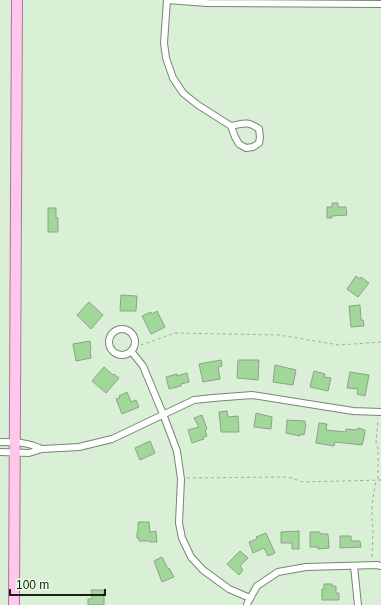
<svg xmlns="http://www.w3.org/2000/svg" width="381" height="605" viewBox="0 0 381 605" font-family="Helvetica,sans-serif">
<rect width="100%" height="100%" fill="#daf0d6"/>
<!-- building -->
<g fill="#a1d89a" stroke="#8da28a">
<polygon points="332,203 338,203 338,207 346,207 347,215 332,216 332,218 327,218 327,207 332,207"/>
<polygon points="48,208 56,208 56,218 58,218 58,232 48,232"/>
<polygon points="356,276 360,279 361,277 369,283 358,297 347,289"/>
<polygon points="121,295 137,296 136,311 120,311"/>
<polygon points="89,302 103,315 91,329 77,315"/>
<polygon points="360,305 361,320 363,320 364,326 351,327 349,306"/>
<polygon points="157,311 165,327 151,334 142,316 151,312 152,314"/>
<polygon points="90,341 91,349 90,349 91,358 76,361 73,344"/>
<polygon points="221,360 222,366 218,367 220,379 203,382 199,364"/>
<polygon points="238,360 259,360 258,380 237,378"/>
<polygon points="275,365 296,370 293,385 273,382"/>
<polygon points="104,367 113,375 114,374 119,378 106,393 92,381"/>
<polygon points="314,371 325,374 324,377 331,378 328,391 310,387"/>
<polygon points="350,372 369,375 365,396 357,394 358,389 347,388"/>
<polygon points="187,373 189,382 181,384 181,386 169,389 166,377 177,374 177,376"/>
<polygon points="127,392 131,402 136,400 139,407 122,414 116,399 120,398 119,396"/>
<polygon points="227,411 228,417 238,416 239,432 221,432 219,412"/>
<polygon points="256,413 272,417 271,429 254,427"/>
<polygon points="202,415 207,429 205,430 207,436 203,437 204,439 192,443 188,430 199,427 194,418"/>
<polygon points="287,420 305,421 305,424 306,424 304,435 301,434 300,436 286,433"/>
<polygon points="319,423 327,424 326,430 346,432 346,429 357,430 358,428 365,430 365,433 362,445 335,442 334,446 316,443"/>
<polygon points="150,441 155,453 140,460 135,448"/>
<polygon points="138,522 149,522 150,532 156,531 157,542 150,542 149,541 139,541 139,538 137,538 137,532 138,532"/>
<polygon points="299,531 299,549 292,549 292,543 281,543 281,532"/>
<polygon points="310,532 320,532 320,534 328,534 329,548 318,549 318,547 310,547"/>
<polygon points="266,533 275,553 268,556 264,548 253,553 249,542 257,539 256,537"/>
<polygon points="340,536 351,536 351,541 360,541 361,547 340,548"/>
<polygon points="240,551 248,558 240,566 243,570 239,575 227,564"/>
<polygon points="162,557 168,569 169,568 174,577 162,582 154,561"/>
<polygon points="324,584 332,584 332,586 336,586 336,593 339,593 339,600 322,600 322,589 324,589"/>
<polygon points="91,590 104,590 104,605 88,605 88,599 92,599"/>
</g>
<g fill="none" stroke-linecap="round" stroke-linejoin="round">
<defs>
<g id="minor">
<path d="M 167,0 L 164,43 L 166,58 L 173,78 L 183,93 L 198,105 L 231,126 L 235,137 L 239,144 L 246,148 L 253,147 L 259,143 L 260,137 L 259,129 C 247,120 243,124 231,126"/>
<polyline points="167,0 207,3 381,4"/>
<circle cx="122" cy="342" r="13"/>
<polyline points="131,351 143,366 163,414 177,451 181,479 179,523 182,538 191,557 203,570 229,589 250,598"/>
<path d="M 0,442 C 17,442 26,442 42,449 L 29,453 L 0,452"/>
<polyline points="42,449 79,447 112,439 194,400 213,398 252,395 353,411 381,412"/>
<polyline points="354,566 358,605"/>
<polyline points="247,605 248,602 257,586 278,572 306,567 377,565 381,566"/>
</g>
<polyline id="primary" points="14,605 17,0"/>
</defs>
<!-- minor casing -->
<use href="#minor" stroke="#738870" stroke-width="8"/>
<!-- primary casing -->
<use href="#primary" stroke="#ad7498" stroke-width="12"/>
<!-- path -->
<g stroke="#9daf9a" stroke-width="1" stroke-dasharray="3 3" stroke-linecap="butt">
<polyline points="135,346 138,346 175,333 279,335 339,345 381,342"/>
<polyline points="187,478 288,477 303,482 381,480"/>
<polyline points="378,479 378,449 376,442 378,419"/>
<polyline points="372,557 373,532 372,519 372,504 376,480"/>
</g>
<!-- minor -->
<use href="#minor" stroke="#fff" stroke-width="6"/>
<!-- primary -->
<use href="#primary" stroke="#fec7eb" stroke-width="10"/>
</g>
<!-- scale -->
<path d="M10 589v6h95v-6" fill="none" stroke="#182016" stroke-width="2"/>
<text x="16" y="589" font-size="12" fill="#182016" stroke="#e7fee4" stroke-width="3" paint-order="stroke">100 m</text>
</svg>
